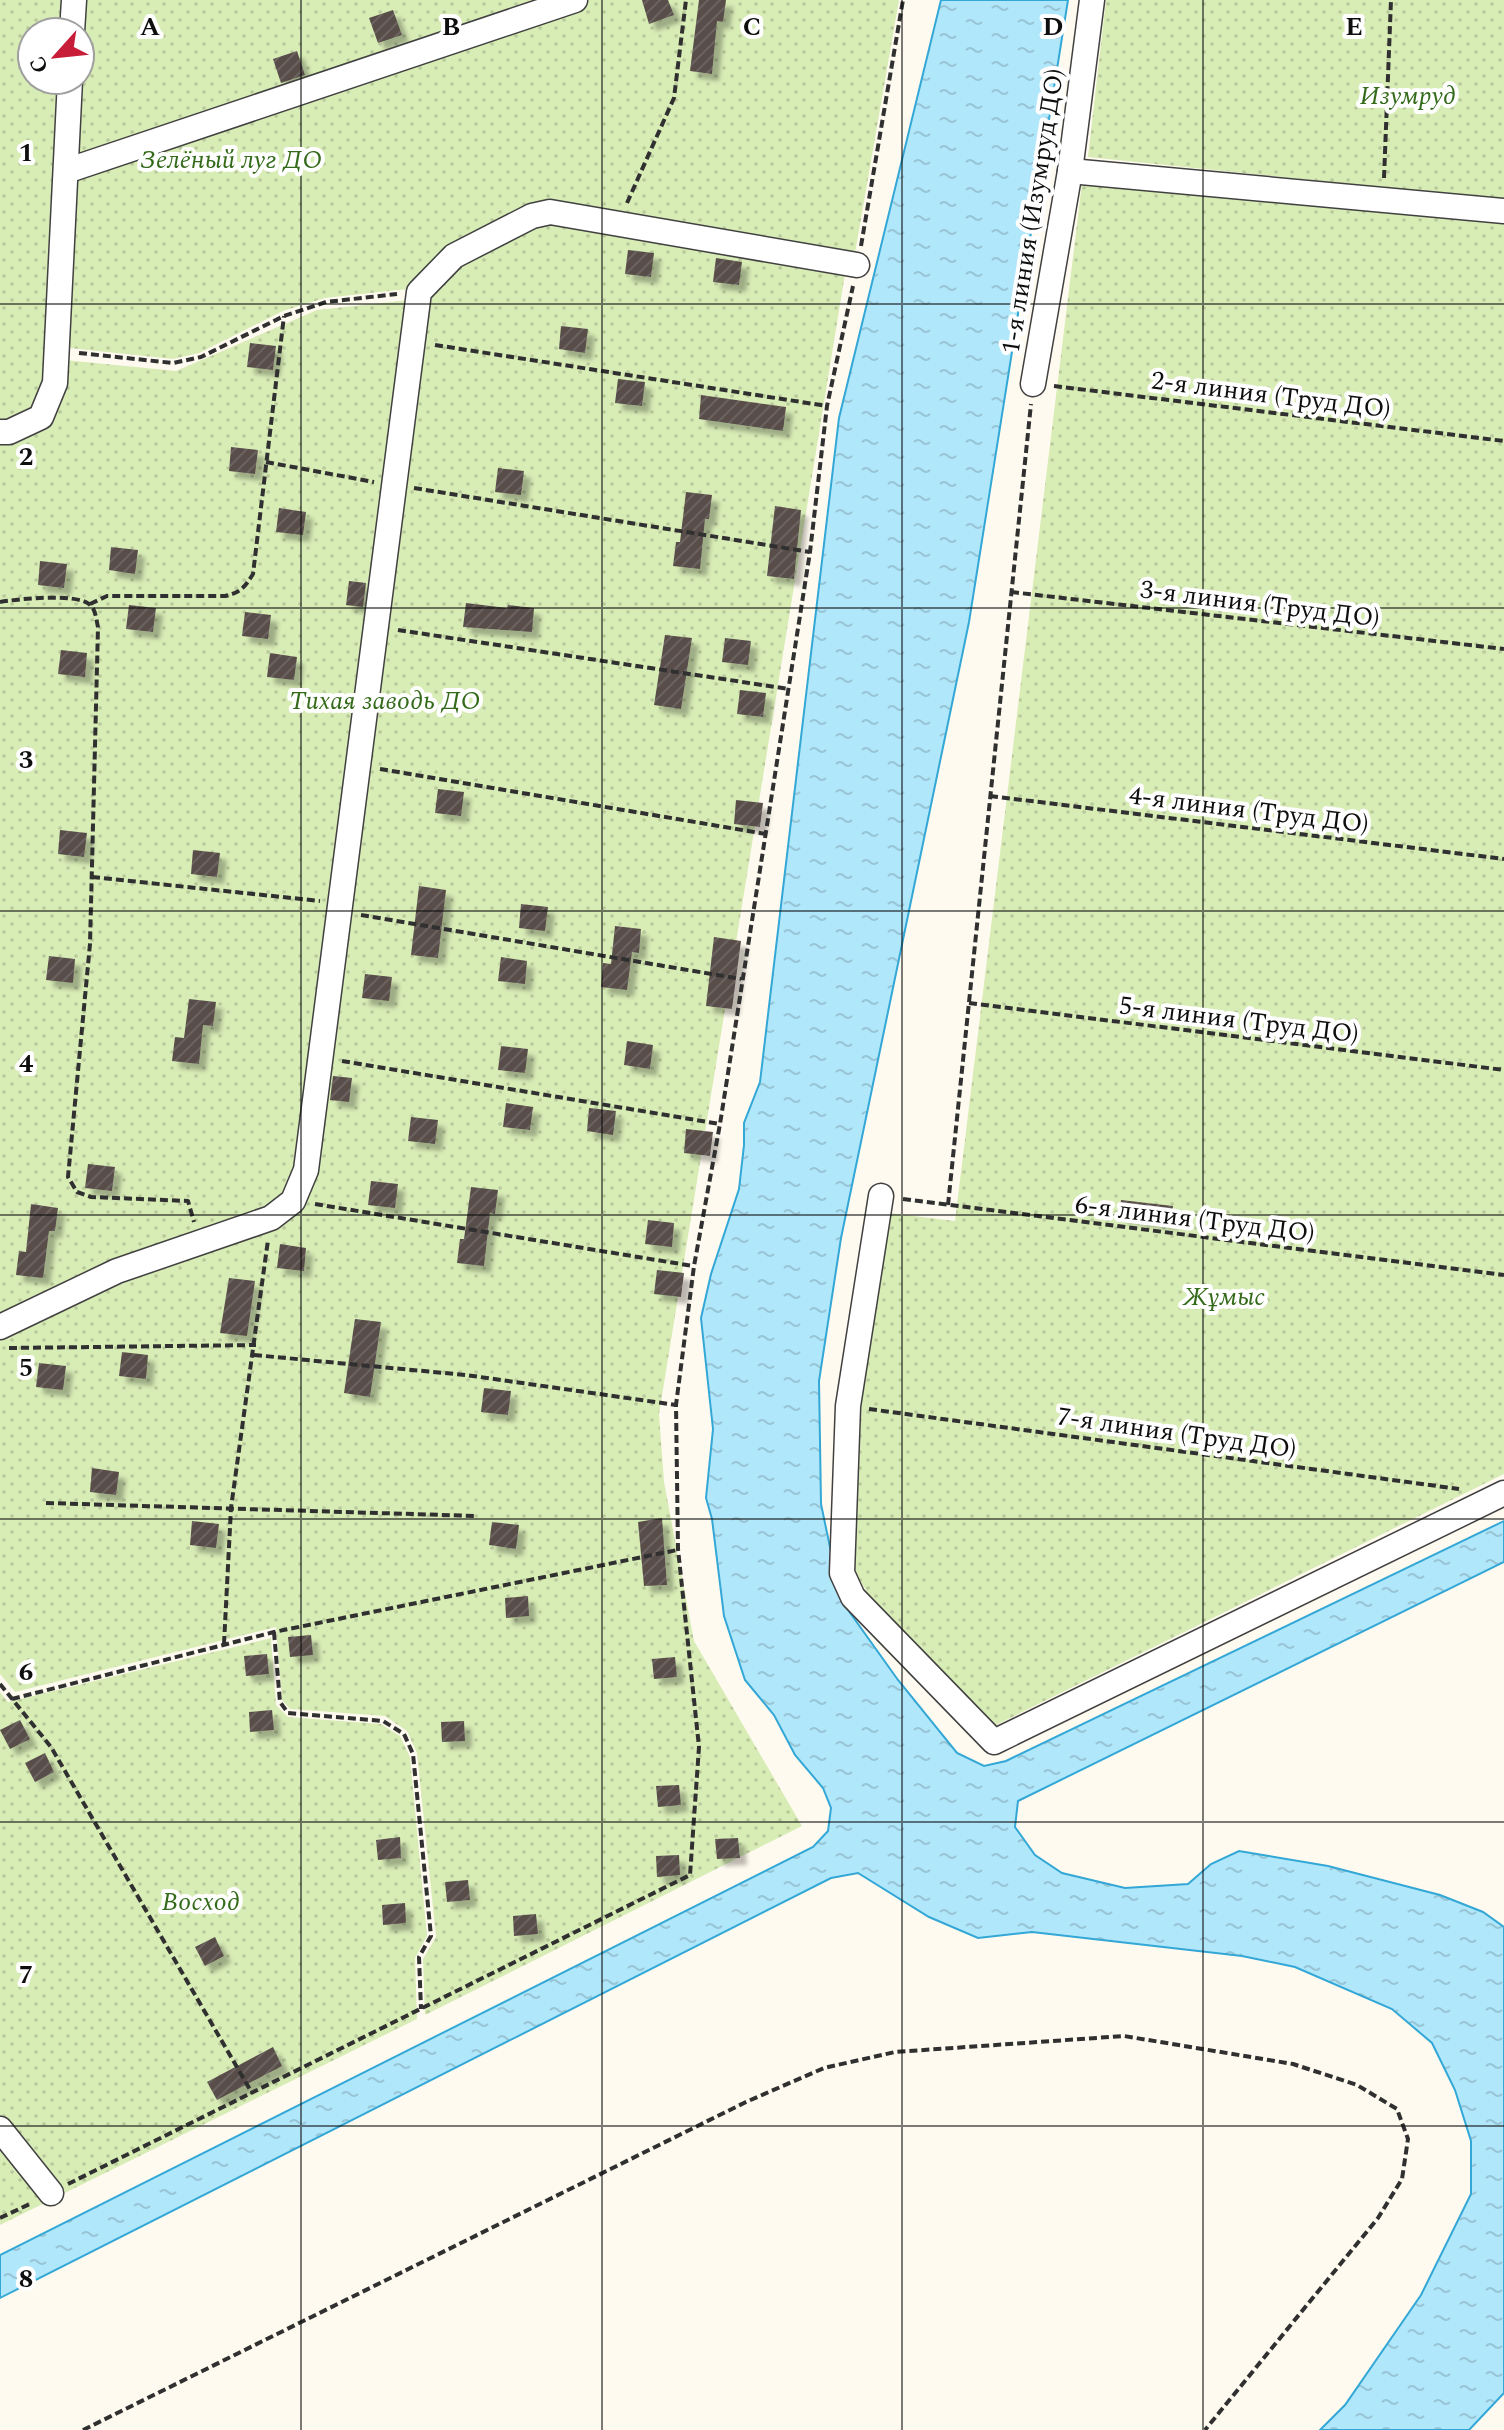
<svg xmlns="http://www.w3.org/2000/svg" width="1504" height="2430" viewBox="0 0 1504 2430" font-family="Spectral,serif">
<defs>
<pattern id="park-dots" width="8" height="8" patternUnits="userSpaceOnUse" patternTransform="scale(2)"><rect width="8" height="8" fill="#d8ecb6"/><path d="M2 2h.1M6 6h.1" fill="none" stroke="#b8c99b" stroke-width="1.8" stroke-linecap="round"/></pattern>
<pattern id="water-ripples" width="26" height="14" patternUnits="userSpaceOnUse" patternTransform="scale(2)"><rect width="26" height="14" fill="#b1e7fa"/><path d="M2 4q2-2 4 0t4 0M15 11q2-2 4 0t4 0" fill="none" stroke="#97c5d5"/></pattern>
<pattern id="building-hatch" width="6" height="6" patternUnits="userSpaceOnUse" patternTransform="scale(2)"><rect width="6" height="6" fill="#584e4a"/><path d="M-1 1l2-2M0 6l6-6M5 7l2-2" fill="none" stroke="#6b6360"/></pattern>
<filter id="shadow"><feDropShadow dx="7" dy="7" stdDeviation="2" flood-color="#0004"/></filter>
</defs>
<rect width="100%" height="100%" fill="#fffaef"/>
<!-- park -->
<g fill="url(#park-dots)">
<path d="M 0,0 L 68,0 L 67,32 L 32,32 L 32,80 L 64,80 L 49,378 C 38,402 31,421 0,422 Z"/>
<polygon points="79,0 899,0 854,259 552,207 417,288 325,298 283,311 199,353 173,359 60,347 80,80"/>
<polygon points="1106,0 1504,0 1504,200 1088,157"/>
<polygon points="1084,167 1504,214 1504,1474 996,1725 868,1594 853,1568 859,1403 889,1213 955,1221"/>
<polygon points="551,221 845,274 659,1414 664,1482 694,1641 802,1826 425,2015 423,1959 436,1937 417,1753 407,1731 385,1716 290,1709 282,1700 276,1627 15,1692 0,1674 0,440 45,424 65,360 176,371 317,310 410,300 486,247"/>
<polygon points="271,1638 276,1705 288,1717 381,1724 400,1736 410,1757 427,1936 415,1958 417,2019 0,2225 0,1692 8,1702"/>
</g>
<!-- water -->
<polygon fill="url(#water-ripples)" stroke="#33a7d6" stroke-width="2" points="941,0 1068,0 969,622 841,1238 819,1381 821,1504 841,1600 898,1680 957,1753 984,1766 1006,1761 1504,1521 1504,1562 1018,1801 1015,1827 1035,1855 1062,1873 1125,1888 1188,1884 1211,1864 1239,1851 1328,1866 1440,1895 1483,1912 1504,1927 1504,2393 1469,2430 1320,2430 1345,2405 1421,2295 1471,2194 1471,2141 1455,2090 1432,2043 1392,2009 1295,1967 1242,1956 1032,1932 978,1938 929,1917 858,1873 831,1878 0,2298 0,2255 813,1847 828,1831 831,1808 823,1788 795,1755 774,1715 745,1680 724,1616 712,1519 706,1498 713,1429 701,1318 711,1274 739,1189 744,1145 744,1123 760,1082 839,418"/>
<!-- building -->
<g fill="url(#building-hatch)" filter="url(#shadow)">
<polygon points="642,0 668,0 674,15 649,24"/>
<polygon points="699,0 726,0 723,22 717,21 712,74 690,71"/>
<polygon points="393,10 402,35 378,43 369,18"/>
<polygon points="297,51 305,75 281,83 273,59"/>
<polygon points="628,250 654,253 651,277 625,274"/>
<polygon points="716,258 742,262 739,285 713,282"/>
<polygon points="561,326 588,329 585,353 559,349"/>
<polygon points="250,343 276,346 273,370 247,367"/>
<polygon points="618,379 645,382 642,406 615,403"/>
<polygon points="701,395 786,407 783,431 699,419"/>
<polygon points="231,447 258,450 255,474 229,471"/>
<polygon points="498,468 524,471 521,495 495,492"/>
<polygon points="686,492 712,495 709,519 705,519 700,569 673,566 676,542 680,542"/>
<polygon points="775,506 801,510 794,579 767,576"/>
<polygon points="279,508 306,512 303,535 276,532"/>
<polygon points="111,547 138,550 135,574 109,570"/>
<polygon points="40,561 67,564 64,588 38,585"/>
<polygon points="349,581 366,583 363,607 346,605"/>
<polygon points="466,603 507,608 508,605 534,608 532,632 463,627"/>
<polygon points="129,605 156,608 153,632 126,629"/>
<polygon points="245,612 271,615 268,639 242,636"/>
<polygon points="665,635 692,638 681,709 654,705"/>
<polygon points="725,638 751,641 748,665 722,662"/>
<polygon points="61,650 87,653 85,677 58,674"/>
<polygon points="270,653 297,657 294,680 267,677"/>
<polygon points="740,690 766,693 763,717 737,714"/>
<polygon points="438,789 464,792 461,816 435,813"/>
<polygon points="736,800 763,803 760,827 734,824"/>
<polygon points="60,830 87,833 84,857 58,854"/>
<polygon points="193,850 220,853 217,877 191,874"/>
<polygon points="419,886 446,890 438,958 411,955"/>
<polygon points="521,904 548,907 545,931 519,928"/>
<polygon points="615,926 641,929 639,953 632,952 627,990 601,987 603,963 611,964"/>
<polygon points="714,937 741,941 732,1009 706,1006"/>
<polygon points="49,956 75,959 73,983 46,980"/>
<polygon points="501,957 527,961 525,984 498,981"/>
<polygon points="365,974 392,977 389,1001 362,998"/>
<polygon points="189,999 216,1002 213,1026 203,1025 199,1064 172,1061 175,1037 184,1038"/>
<polygon points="627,1041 653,1045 650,1069 624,1065"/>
<polygon points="501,1046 528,1049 525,1073 498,1070"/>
<polygon points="333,1076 352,1078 349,1102 330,1100"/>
<polygon points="506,1103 533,1107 530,1130 503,1127"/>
<polygon points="589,1108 616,1111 613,1135 587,1131"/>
<polygon points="411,1117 438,1120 435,1144 408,1141"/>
<polygon points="686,1129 713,1132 710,1156 684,1153"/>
<polygon points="88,1164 115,1167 112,1191 85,1188"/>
<polygon points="371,1181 398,1184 395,1208 368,1205"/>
<polygon points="471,1187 498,1190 495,1214 490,1213 484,1266 457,1263 460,1239 464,1239"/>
<polygon points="1121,1200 1173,1206 1171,1223 1119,1216"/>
<polygon points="31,1204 58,1208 55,1231 49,1231 43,1278 16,1275 19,1251 26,1252"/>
<polygon points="648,1220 674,1223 672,1247 645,1244"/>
<polygon points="280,1244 306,1248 304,1271 277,1268"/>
<polygon points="657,1270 684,1273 681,1297 654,1294"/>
<polygon points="229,1278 255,1281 247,1336 220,1333"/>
<polygon points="355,1319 381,1322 370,1397 344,1393"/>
<polygon points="122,1352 148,1355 146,1379 119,1376"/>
<polygon points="39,1363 66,1366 63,1390 36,1387"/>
<polygon points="484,1388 511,1391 508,1415 481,1412"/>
<polygon points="92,1468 119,1472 116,1495 90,1492"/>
<polygon points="662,1518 667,1585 644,1586 638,1522"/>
<polygon points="192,1521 219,1524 216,1548 190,1545"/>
<polygon points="492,1522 519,1525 516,1549 489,1545"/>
<polygon points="528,1596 529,1616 506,1618 505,1598"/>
<polygon points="311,1635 313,1655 290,1657 288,1637"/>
<polygon points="267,1654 269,1674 246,1676 244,1656"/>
<polygon points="675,1657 677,1677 654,1679 652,1659"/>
<polygon points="272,1710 274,1730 250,1732 249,1712"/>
<polygon points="20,1720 30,1739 10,1749 0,1730"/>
<polygon points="464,1721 465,1741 442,1742 441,1722"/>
<polygon points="45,1753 54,1772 35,1782 25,1763"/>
<polygon points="679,1785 681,1805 658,1807 656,1786"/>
<polygon points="400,1837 401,1858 378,1860 376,1840"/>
<polygon points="738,1838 740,1858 717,1859 715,1839"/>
<polygon points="679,1855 680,1875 657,1877 656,1856"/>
<polygon points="468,1880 470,1900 447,1902 445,1882"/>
<polygon points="405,1903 406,1923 383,1925 382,1905"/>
<polygon points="536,1914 538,1934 514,1936 513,1916"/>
<polygon points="215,1937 224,1956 205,1966 195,1947"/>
<polygon points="273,2047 282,2066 217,2100 207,2082"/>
</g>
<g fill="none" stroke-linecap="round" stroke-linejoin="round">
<defs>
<g id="minor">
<polyline points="72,32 74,0"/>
<polyline points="66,171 575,0"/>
<polyline points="1070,171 1504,211"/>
<polyline points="1033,384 1070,171 1092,0"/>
<polyline points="0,432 9,432 41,417 55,383 70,80"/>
<polyline points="881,1196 848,1406 842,1573 853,1597 994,1742 1504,1493"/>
<polyline points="0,1327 117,1271 271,1218 293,1201 306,1170 419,292 454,256 532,216 550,212 857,265"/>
<polyline points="0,2129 51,2193"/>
</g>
</defs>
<!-- minor casing -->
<use href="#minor" stroke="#414141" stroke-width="27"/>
<!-- path -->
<g stroke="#303030" stroke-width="4" stroke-dasharray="8 4" stroke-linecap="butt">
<polyline points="1384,178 1391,0"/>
<polyline points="627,203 674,98 686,0"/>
<polyline points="861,246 903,0"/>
<polyline points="435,345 827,406"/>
<polyline points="79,353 173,363 201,357 284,316 326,302 397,294"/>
<polyline points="1054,386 1504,441"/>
<polyline points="266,462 374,482"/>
<polyline points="414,488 810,552"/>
<polyline points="1011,592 1504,649"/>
<path d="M 0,602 C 18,599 75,593 89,604 C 96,609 96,619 98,627 L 90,944 L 68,1177 L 77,1192 L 91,1197 L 188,1201 L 194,1222"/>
<path d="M 90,604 L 107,596 L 225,596 C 240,593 245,587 253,574 L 284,316"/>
<polyline points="398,630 789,689"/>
<polyline points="380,769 766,834"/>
<polyline points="990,796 1504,859"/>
<polyline points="92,877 320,901"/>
<polyline points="361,915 741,979"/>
<polyline points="969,1003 1504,1070"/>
<polyline points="342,1061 720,1124"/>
<polyline points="903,1199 1504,1275"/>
<polyline points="315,1204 693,1266"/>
<polyline points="948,1205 1031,404"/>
<polyline points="9,1348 256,1345"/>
<polyline points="254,1355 466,1375 676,1405"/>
<polyline points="869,1409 1459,1489"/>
<polyline points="46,1503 477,1516"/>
<polyline points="274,1632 280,1702 288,1713 383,1721 404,1734 413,1754 431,1936 419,1957 421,2009"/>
<polyline points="224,1644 231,1508 268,1240"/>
<polyline points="0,1684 51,1747 252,2093"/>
<polyline points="12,1699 274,1632 677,1550"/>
<polyline points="68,2184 690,1875 699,1747 678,1549 676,1405 694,1266 720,1124 810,552 827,406 853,286"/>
<polyline points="0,2218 32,2203"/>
<polyline points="83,2430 746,2102 824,2068 895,2052 1124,2036 1293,2064 1357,2085 1397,2109 1408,2139 1402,2179 1378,2218 1205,2430"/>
</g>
<!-- minor -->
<use href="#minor" stroke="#fff" stroke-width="24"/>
</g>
<!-- grid -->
<path fill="none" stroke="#0e0e0e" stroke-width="2" stroke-opacity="0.55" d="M 301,0 L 301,2430M 602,0 L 602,2430M 902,0 L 902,2430M 1203,0 L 1203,2430M 0,304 L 1504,304M 0,608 L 1504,608M 0,911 L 1504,911M 0,1215 L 1504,1215M 0,1519 L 1504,1519M 0,1822 L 1504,1822M 0,2126 L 1504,2126"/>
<g text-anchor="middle" stroke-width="8" stroke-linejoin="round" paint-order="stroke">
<!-- park labels -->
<g font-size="26" font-style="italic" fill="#346b1a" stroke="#fff">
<text x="1408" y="104">Изумруд</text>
<text x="231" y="168">Зелёный луг ДО</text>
<text x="385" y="709">Тихая заводь ДО</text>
<text x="1224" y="1305">Жұмыс</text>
<text x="201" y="1910">Восход</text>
</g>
<!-- street labels -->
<g font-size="26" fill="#0e0e0e" stroke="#fff">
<text transform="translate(1032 211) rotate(-81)" y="9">1-я линия (Изумруд ДО)</text>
<text transform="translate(1271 394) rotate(7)" y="9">2-я линия (Труд ДО)</text>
<text transform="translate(1260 603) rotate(7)" y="9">3-я линия (Труд ДО)</text>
<text transform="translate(1249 809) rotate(7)" y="9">4-я линия (Труд ДО)</text>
<text transform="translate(1239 1019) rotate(7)" y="9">5-я линия (Труд ДО)</text>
<text transform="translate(1195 1218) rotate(7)" y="9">6-я линия (Труд ДО)</text>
<text transform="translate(1177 1432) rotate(8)" y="9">7-я линия (Труд ДО)</text>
</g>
</g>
<g font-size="26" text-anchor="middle" font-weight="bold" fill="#0e0e0e" stroke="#fff" stroke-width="8" stroke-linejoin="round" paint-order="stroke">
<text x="150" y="35">A</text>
<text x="451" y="35">B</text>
<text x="752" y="35">C</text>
<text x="1053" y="35">D</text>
<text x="1354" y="35">E</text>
<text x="26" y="161">1</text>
<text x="26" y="465">2</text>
<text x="26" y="768">3</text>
<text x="26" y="1072">4</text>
<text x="26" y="1376">5</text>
<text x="26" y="1680">6</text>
<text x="26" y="1983">7</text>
<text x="26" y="2287">8</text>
</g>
<!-- north arrow -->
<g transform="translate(56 56) rotate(243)"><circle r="38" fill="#ffffff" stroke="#9f9f9f" stroke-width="2"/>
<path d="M0-6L14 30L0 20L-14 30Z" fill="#c81d39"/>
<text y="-12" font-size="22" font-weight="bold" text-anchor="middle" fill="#0e0e0e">С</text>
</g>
</svg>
